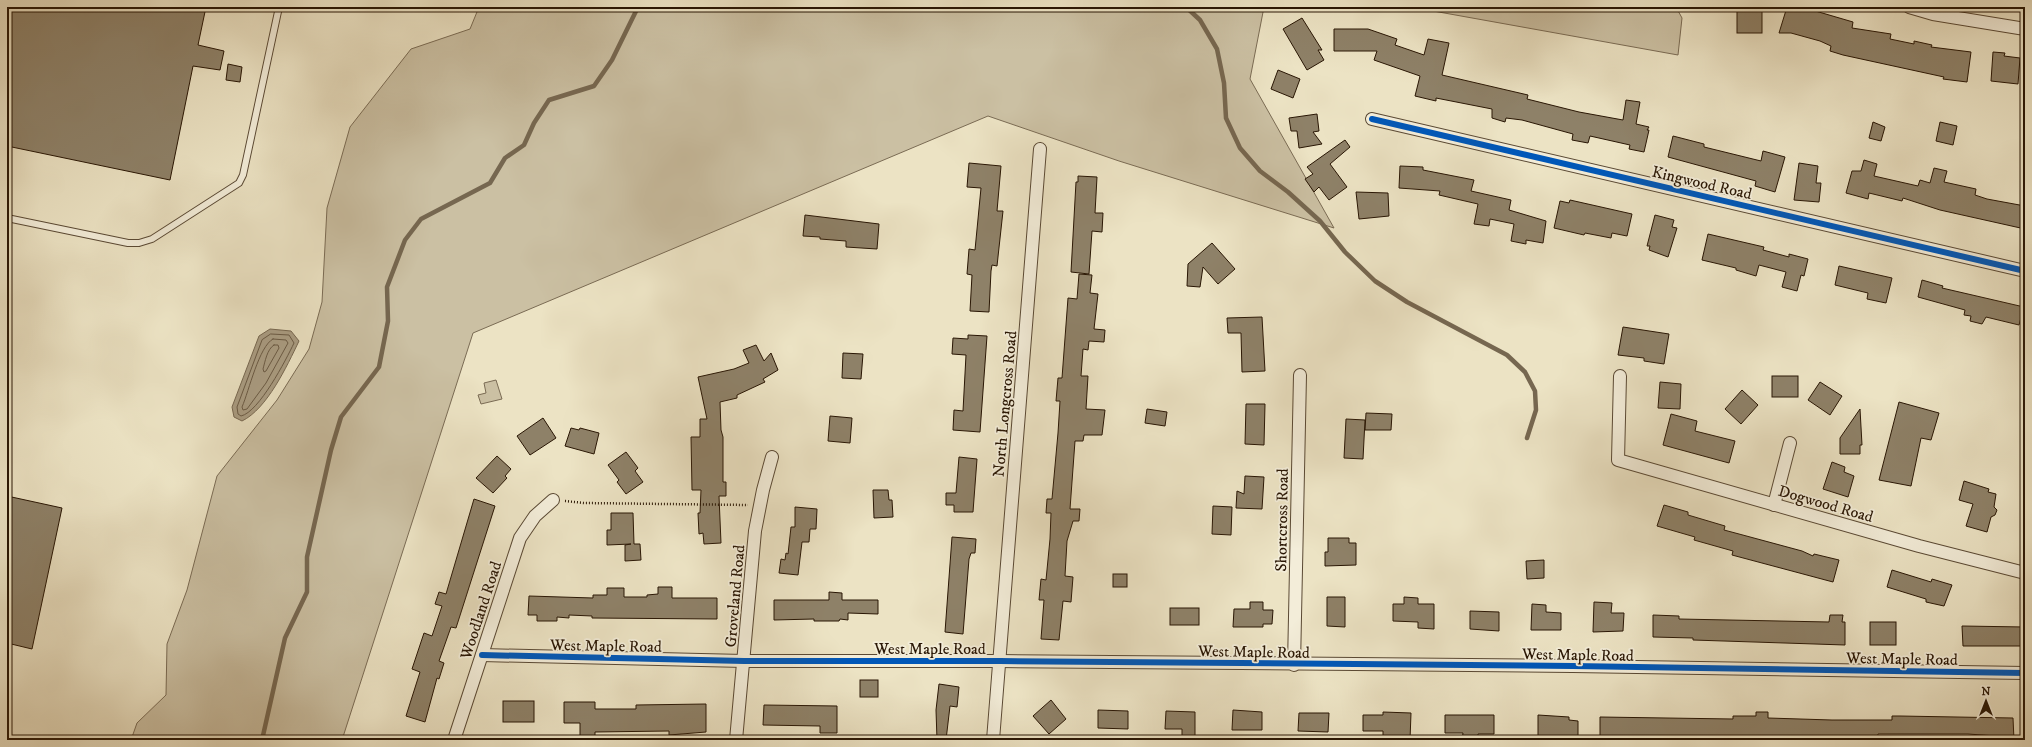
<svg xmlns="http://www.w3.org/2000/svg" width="2032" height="747" viewBox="0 0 2032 747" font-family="'IM FELL DW Pica',serif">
<rect width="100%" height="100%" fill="#ece3c4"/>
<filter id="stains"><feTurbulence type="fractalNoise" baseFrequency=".005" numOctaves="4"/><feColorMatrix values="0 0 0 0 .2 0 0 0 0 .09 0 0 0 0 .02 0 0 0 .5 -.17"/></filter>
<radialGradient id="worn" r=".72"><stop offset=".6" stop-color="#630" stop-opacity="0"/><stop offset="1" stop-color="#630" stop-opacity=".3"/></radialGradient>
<!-- green -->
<g fill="#cbc0a3" stroke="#7a6b54">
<polygon points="479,7 1264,7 1250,79 1334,228 1119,161 988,116 473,333 342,740 131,740 137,723 166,695 167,644 187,590 217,476 277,400 309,349 322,302 327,208 350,127 411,49 470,29"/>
<polygon points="1411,7 1676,7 1682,18 1678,55"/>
<polygon points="496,380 502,399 481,404 478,395 486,393 484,383"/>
</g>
<!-- water -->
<path fill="#aa9d83" stroke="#766750" d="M 270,329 L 291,331 L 299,341 C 287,366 267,409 242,421 L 234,417 L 232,407 L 259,336 Z"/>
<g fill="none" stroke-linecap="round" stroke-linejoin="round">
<!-- shore -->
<g stroke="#6a5a44" stroke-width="1">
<path d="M 271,334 L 289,335 L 294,343 C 286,360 259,412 241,416 L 238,414 L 237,407 L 262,340 Z"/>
<path d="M 273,339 L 286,340 L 288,343 L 266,383 L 247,409 L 243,410 L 242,407 C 249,391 259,346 273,339 Z"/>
<path d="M 274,345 L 278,345 L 279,348 L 266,371 L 264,372 L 263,369 C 265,362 267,349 274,345 Z"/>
</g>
<!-- stream -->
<g stroke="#766750" stroke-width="4.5">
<polyline points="1186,7 1200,20 1217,49 1224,83 1226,118 1240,148 1260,171 1288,192 1320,221 1345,252 1375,281 1407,302 1507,355 1525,372 1535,391 1536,410 1527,438"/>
<polyline points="262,740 285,638 307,592 307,557 331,450 341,417 379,367 388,321 387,287 405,240 421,219 490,183 505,158 524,145 534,123 549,100 594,86 612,60 638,7"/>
</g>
</g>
<!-- building -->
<g fill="#8e8168" stroke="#291604">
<polygon points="11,7 206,7 198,45 224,51 220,70 193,66 170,180 7,146 7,28"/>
<rect x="1737" y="7" width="25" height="26"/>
<polygon points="1787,7 1813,7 1812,10 1853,22 1852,28 1891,34 1890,39 1914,44 1914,41 1932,45 1931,47 1971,52 1967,82 1943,79 1944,77 1843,55 1830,51 1831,46 1820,41 1791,33 1779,33"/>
<polygon points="1302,18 1322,50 1318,50 1324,60 1307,70 1283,29"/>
<polygon points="1334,29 1368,29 1397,39 1395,45 1424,55 1428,39 1449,43 1442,75 1528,95 1527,99 1579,112 1623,120 1626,100 1640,102 1636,124 1649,127 1647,130 1649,130 1644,152 1629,149 1630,145 1590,136 1588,143 1572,140 1573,134 1522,120 1506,118 1505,122 1492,118 1492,109 1436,98 1436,101 1415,96 1420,76 1374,60 1377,51 1334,51"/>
<polygon points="1993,52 2005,53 2004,56 2020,58 2018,84 1991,81"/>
<polygon points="228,64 242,67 240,82 226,80"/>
<polygon points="1278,70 1300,79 1293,98 1271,89"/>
<polygon points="1317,114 1319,131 1313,132 1322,144 1299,148 1297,131 1291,131 1289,118"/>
<polygon points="1873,122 1885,127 1881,141 1869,138"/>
<polygon points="1940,122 1957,126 1953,145 1936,141"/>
<polygon points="1673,136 1704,144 1704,147 1761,161 1763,151 1785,157 1775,192 1755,186 1756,181 1668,157"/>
<polygon points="1345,140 1350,147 1330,164 1347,187 1329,200 1319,187 1314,192 1305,179 1313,174 1307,167"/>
<polygon points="1864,160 1877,164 1874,176 1918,186 1920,180 1930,183 1934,168 1947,171 1944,182 1976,189 1975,195 1987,199 2025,206 2025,229 1940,210 1903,198 1902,201 1869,193 1868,199 1846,193 1852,171 1861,171"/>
<polygon points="969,163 1001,166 997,211 1003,211 997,266 992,265 991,271 989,312 970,311 972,275 967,274 969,249 975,250 981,188 967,187"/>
<polygon points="1799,163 1818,166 1816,183 1821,183 1819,202 1794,200"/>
<polygon points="1400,166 1423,167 1423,170 1474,180 1471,191 1511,200 1509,210 1546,221 1543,243 1526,240 1526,244 1511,241 1514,224 1490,219 1489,226 1474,224 1478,204 1439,195 1440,191 1399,188"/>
<polygon points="1078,176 1097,177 1095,213 1103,213 1102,232 1092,231 1089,274 1071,272 1076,182 1078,182"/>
<polygon points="1356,192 1388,193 1389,216 1359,219"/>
<polygon points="1570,200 1632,214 1627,236 1612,233 1611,238 1585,233 1584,235 1554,228 1560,201 1569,203"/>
<polygon points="805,215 879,224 877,249 846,247 846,241 820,239 820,237 803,236"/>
<polygon points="1655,215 1674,220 1672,227 1677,228 1668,257 1649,250 1650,246 1647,246"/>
<polygon points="1708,234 1764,247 1763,250 1789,257 1789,254 1808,259 1804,276 1801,275 1797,291 1782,287 1786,272 1759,265 1756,276 1736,270 1736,268 1702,260"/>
<polygon points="1212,243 1235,269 1218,284 1203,267 1200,287 1187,286 1188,264"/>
<polygon points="1839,266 1892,278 1886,303 1867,299 1868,293 1835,285"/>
<polygon points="1079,274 1092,275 1090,293 1098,294 1094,329 1105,330 1104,342 1089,341 1088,350 1083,349 1081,376 1088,376 1086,409 1105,410 1102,435 1084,435 1083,441 1075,441 1070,509 1080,509 1079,521 1073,521 1067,541 1065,576 1073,577 1071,602 1063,601 1059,640 1041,639 1044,600 1039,600 1041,579 1046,580 1050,539 1051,513 1046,513 1047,499 1052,499 1058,433 1060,401 1056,401 1058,378 1062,378 1068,298 1077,299"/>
<polygon points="1922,280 1943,286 1942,288 2024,307 2019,325 1986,317 1982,324 1970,321 1971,316 1964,315 1965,310 1918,297"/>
<polygon points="1262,317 1265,371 1242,372 1241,333 1228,333 1227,318"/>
<polygon points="1623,327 1669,334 1664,364 1644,361 1644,358 1618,355"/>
<polygon points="968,335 987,336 980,432 953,430 954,410 963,411 966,355 952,354 953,338 968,339"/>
<polygon points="756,345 764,361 771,353 778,370 763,379 765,382 737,395 737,398 720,402 721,430 723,437 723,482 726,482 726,496 719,496 721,543 704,544 703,533 699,534 698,513 700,513 701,490 692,490 691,437 700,437 700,419 707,419 698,377 734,369 749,363 743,350"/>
<polygon points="843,353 863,354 861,379 842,378"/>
<rect x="1772" y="376" width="26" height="21"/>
<polygon points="1660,382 1681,384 1680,409 1658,408"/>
<polygon points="1820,382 1842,396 1830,415 1808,400"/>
<polygon points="1742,390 1758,405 1741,424 1725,409"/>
<polygon points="1899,402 1939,413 1931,440 1921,438 1911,486 1879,480"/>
<polygon points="1246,404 1265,404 1264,445 1245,444"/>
<polygon points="1147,409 1167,412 1165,426 1145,423"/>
<polygon points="1860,409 1862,445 1860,445 1860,454 1840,454 1840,438"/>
<polygon points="1366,413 1392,414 1391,430 1365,430"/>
<polygon points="1671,414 1697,421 1695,431 1735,441 1729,463 1663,445"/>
<polygon points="830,416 852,418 850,443 828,441"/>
<polygon points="543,418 556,438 530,455 517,436"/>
<polygon points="1346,419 1365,420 1363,459 1344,458"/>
<polygon points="571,428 579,430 580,428 599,433 594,454 565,446"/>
<polygon points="626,452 638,468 635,471 643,482 626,494 617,482 619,480 608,465"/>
<polygon points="497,456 511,469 505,476 507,478 493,493 476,478"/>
<polygon points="959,457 977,459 973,512 954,512 954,505 946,505 946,493 956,493"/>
<polygon points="1832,462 1845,467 1844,472 1854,476 1848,497 1823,489"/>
<polygon points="1245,476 1264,477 1262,509 1236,508 1237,491 1244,494"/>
<polygon points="1964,481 1989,489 1988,492 1996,494 1994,507 1997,510 1995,515 1991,517 1987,532 1966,526 1973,504 1959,500"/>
<polygon points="873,490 888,490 889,500 892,500 893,517 874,518"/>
<polygon points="7,496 62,508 32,649 7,643"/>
<polygon points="474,499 495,506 456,628 451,627 439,661 444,663 439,679 437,678 425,722 406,716 420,672 412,669 424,633 432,636 442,606 435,604 439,592 446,594"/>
<polygon points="1664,505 1688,512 1688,515 1725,526 1724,530 1739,534 1802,551 1813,556 1814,554 1839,560 1833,582 1732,555 1733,551 1694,540 1695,537 1657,526"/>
<polygon points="1213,506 1232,507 1231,535 1212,534"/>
<polygon points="795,507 817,509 816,529 810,529 809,542 802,542 798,575 779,573 781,559 785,560 786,553 788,554 791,527 795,527"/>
<polygon points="611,513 633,513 634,544 640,544 641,560 625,561 625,545 631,544 607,545 607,530 611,530"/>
<polygon points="952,537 976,539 975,553 971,553 969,559 963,634 945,632"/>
<polygon points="1328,538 1349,538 1349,543 1356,543 1356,565 1325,566 1325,552 1328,552"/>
<polygon points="1544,560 1544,578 1527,579 1526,561"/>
<polygon points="1892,570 1931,582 1932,579 1952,585 1944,606 1926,602 1926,599 1887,587"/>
<rect x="1113" y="574" width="14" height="13"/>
<polygon points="658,587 672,587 672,598 717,598 717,619 592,618 592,616 569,615 569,618 557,617 557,621 537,621 537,615 528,615 529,596 593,598 593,595 607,595 607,588 624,588 624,597 647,597 647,595 658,594"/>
<polygon points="829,592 842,593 842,600 878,600 878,614 848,613 848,620 840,619 839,621 814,621 814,619 774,620 774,600 829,600"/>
<polygon points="1327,597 1345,597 1345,627 1327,626"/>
<polygon points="1404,597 1418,598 1418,604 1434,604 1434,629 1418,628 1418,622 1393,621 1393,604 1404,604"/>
<polygon points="1250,602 1263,602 1263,610 1273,610 1272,624 1263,624 1263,627 1233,627 1234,609 1250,609"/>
<polygon points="1594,602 1612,603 1611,613 1624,613 1623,631 1593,632"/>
<polygon points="1532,604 1546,605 1546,612 1561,613 1561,630 1531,630"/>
<rect x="1170" y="608" width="29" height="17"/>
<polygon points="1470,611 1499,612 1499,631 1470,629"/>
<polygon points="1653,615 1679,616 1679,619 1829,622 1830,615 1843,615 1842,622 1845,622 1845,645 1693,640 1693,638 1653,637"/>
<rect x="1870" y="622" width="26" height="23"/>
<polygon points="1962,626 2025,627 2025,646 1963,646"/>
<rect x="860" y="680" width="18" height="17"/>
<polygon points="939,684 959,687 957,707 950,706 946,740 937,740 936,710"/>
<polygon points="1051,700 1066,719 1049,734 1033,716"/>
<rect x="503" y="701" width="31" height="21"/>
<polygon points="564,702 595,702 595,709 636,709 636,705 706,704 706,732 669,735 669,731 595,732 595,740 580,740 580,723 564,723"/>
<polygon points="764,705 837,706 837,733 820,733 820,726 763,725"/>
<polygon points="1098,710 1128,711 1128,729 1098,728"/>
<polygon points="1233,710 1262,712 1262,730 1232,730"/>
<polygon points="1166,711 1195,712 1195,738 1182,737 1182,729 1165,729"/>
<polygon points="1383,712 1411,713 1410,740 1383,740 1383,731 1363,731 1363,715 1383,715"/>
<polygon points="1756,712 1768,712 1768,718 1832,720 1892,720 1892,716 1900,716 2013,718 2014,740 1996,740 1996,736 1968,734 1878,734 1877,740 1761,740 1756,738 1717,737 1701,737 1701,740 1669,740 1669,737 1647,737 1647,740 1600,740 1600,717 1733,719 1733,716 1756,716"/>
<polygon points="1299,713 1329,713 1328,732 1298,731"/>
<polygon points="1445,715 1494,715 1494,734 1478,734 1478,740 1462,740 1463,733 1445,733"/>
<polygon points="1538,715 1569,717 1569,720 1578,721 1578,740 1538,738"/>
</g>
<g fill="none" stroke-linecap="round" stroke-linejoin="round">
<defs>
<polyline id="service" points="7,218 128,243 139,243 152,239 239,183 243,175 279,7"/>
<g id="minor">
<polyline points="1909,7 1933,14 2025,29"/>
<polyline points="1372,119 2025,271"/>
<polyline points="1620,376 1618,460 1919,546 2025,573"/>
<polyline points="1774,505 1790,443"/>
<polyline points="482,655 744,661 1000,661 1573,666 2025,673"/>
<polyline points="1294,665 1300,375"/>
<polyline points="454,740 520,538 535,516 553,500"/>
<polyline points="736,740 755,531 763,490 772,457"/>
<polyline points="993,740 1040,149"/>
</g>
</defs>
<!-- service casing -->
<use href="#service" stroke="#5a4934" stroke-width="8"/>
<!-- minor casing -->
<use href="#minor" stroke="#5a4934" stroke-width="14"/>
<!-- path -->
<polyline stroke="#291604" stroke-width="2.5" stroke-dasharray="1 2" stroke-linecap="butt" points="565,501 584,503 748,505"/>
<!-- service -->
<use href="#service" stroke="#f3edd9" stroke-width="6"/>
<!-- minor -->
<use href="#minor" stroke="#f3edd9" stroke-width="12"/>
<defs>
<g id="cycleway">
<polyline points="1372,119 2025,271"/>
<polyline points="482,655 744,661 1000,661 1573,666 2025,673"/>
</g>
</defs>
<!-- cycleway casing -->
<use href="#cycleway" stroke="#f3edd9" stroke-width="8"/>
<!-- cycleway -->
<use href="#cycleway" stroke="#0057b8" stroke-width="6"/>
</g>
<g text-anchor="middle" stroke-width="3.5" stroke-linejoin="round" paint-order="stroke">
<!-- street labels -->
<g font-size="16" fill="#291604" stroke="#f3edd9">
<text transform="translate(1702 182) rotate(13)" y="6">Kingwood Road</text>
<text transform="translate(1004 404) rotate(-85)" y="6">North Longcross Road</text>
<text transform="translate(1826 503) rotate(16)" y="6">Dogwood Road</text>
<text transform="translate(1281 520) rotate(-89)" y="6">Shortcross Road</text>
<text transform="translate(734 596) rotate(-85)" y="6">Groveland Road</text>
<text transform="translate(480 610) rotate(-72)" y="6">Woodland Road</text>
<text transform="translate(606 645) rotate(1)" y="6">West Maple Road</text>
<text x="930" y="654">West Maple Road</text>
<text transform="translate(1254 651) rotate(1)" y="6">West Maple Road</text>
<text transform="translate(1578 654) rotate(1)" y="6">West Maple Road</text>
<text transform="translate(1902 658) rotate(1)" y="6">West Maple Road</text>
</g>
</g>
<!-- margin -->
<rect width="2032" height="747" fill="none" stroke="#ece3c4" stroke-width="24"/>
<rect x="8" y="8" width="2016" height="731" fill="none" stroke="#291604" stroke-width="2"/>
<rect x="12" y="12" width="2008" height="723" fill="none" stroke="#291604"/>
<!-- north arrow -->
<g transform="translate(1986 701)" stroke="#f3edd9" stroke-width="3" paint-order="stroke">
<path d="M0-3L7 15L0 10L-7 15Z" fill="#291604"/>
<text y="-6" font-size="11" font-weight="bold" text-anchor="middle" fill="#291604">N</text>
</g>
<rect width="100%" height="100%" filter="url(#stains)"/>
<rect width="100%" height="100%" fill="url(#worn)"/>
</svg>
